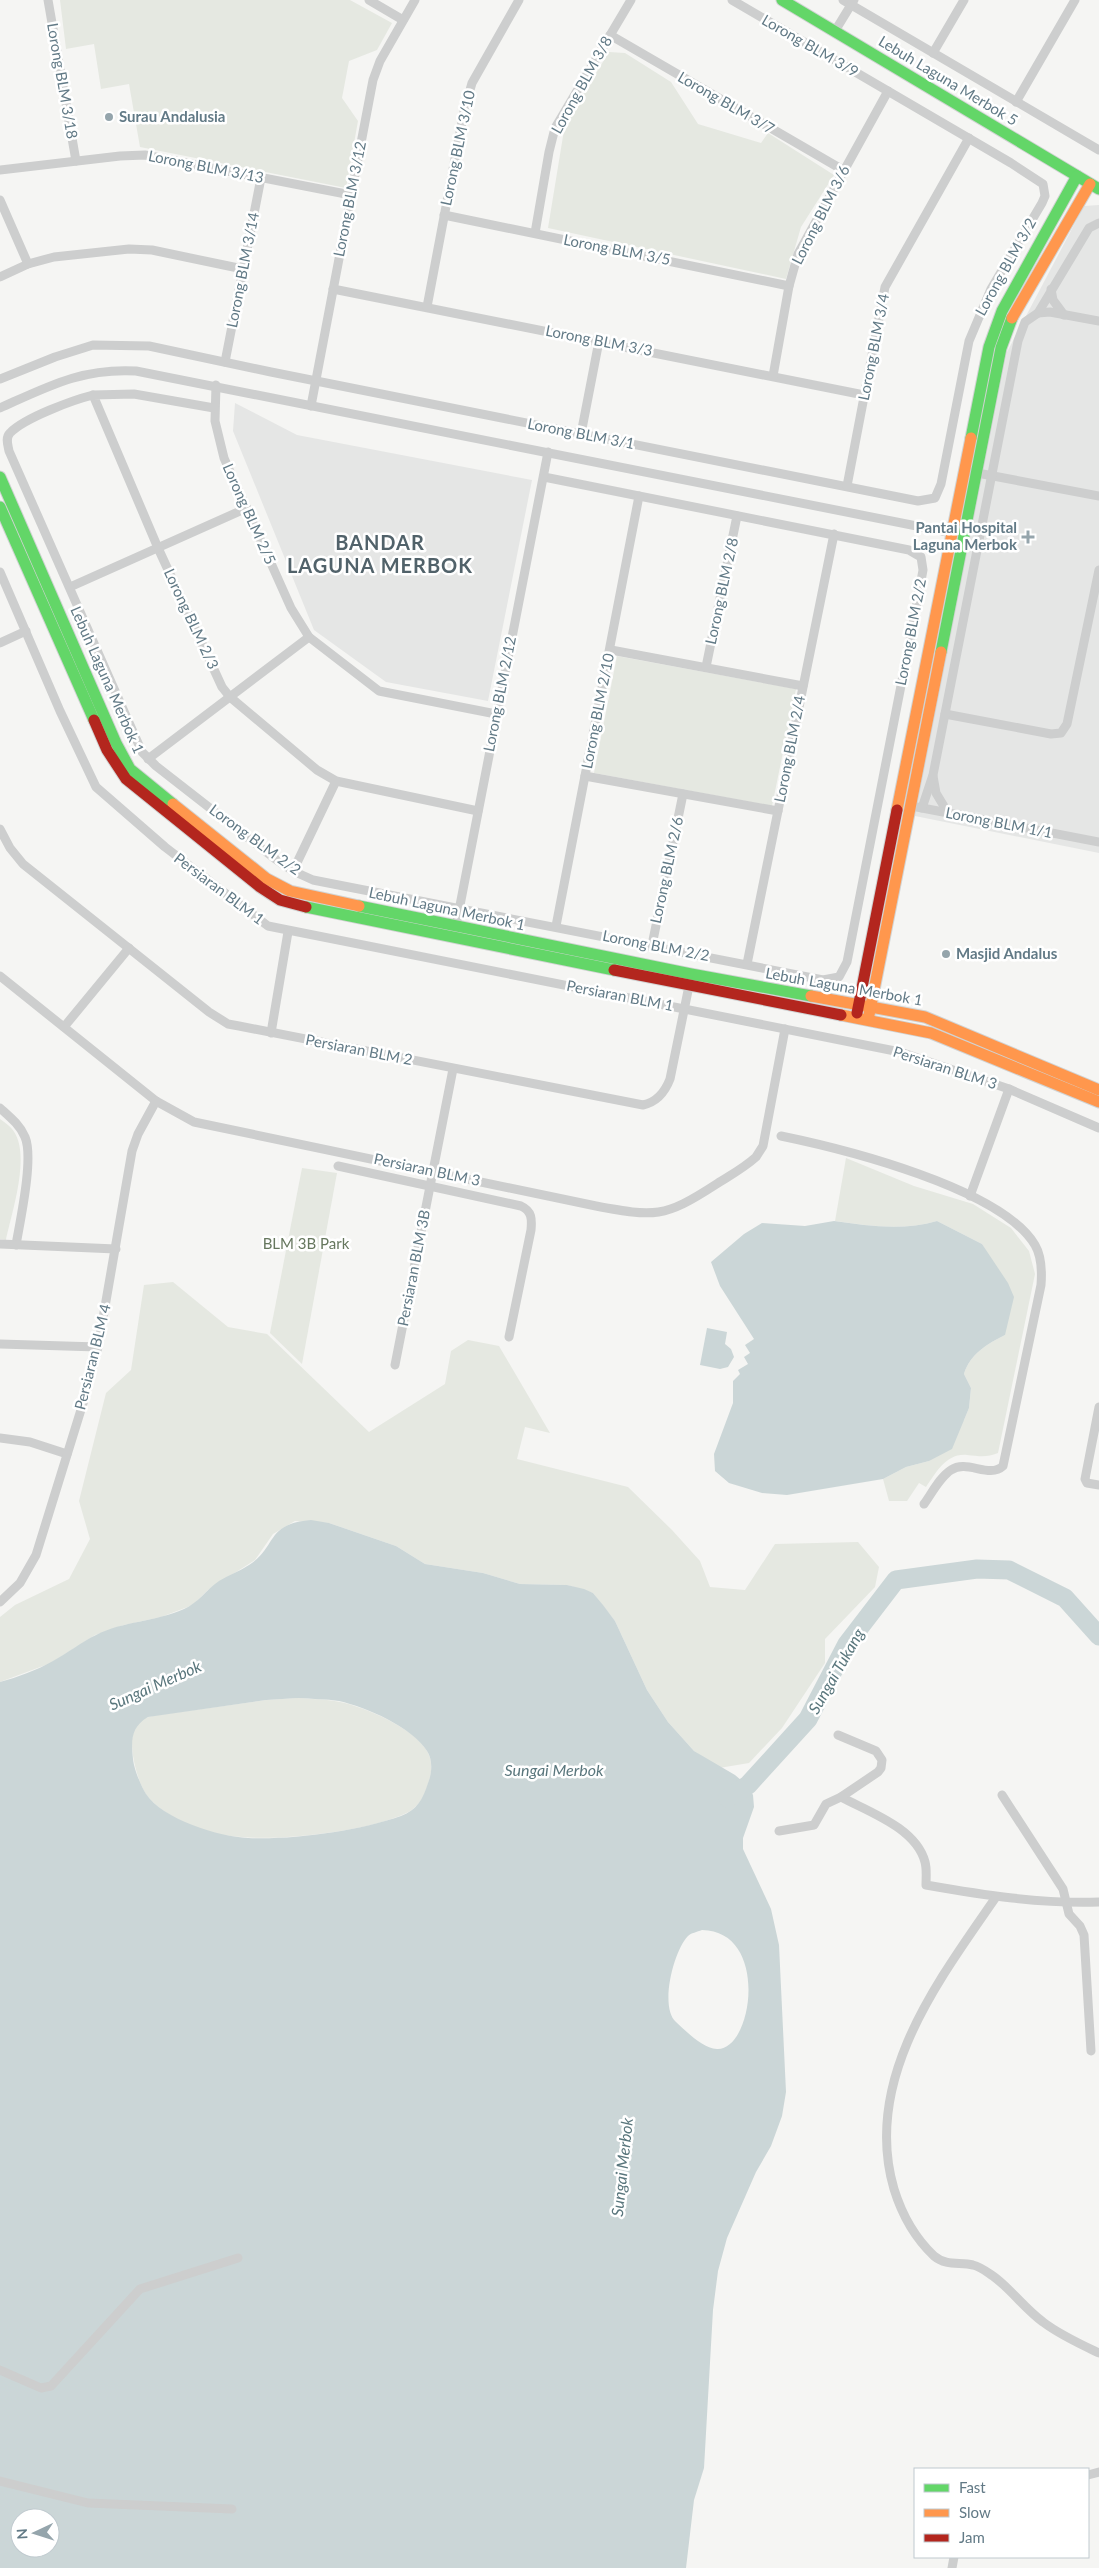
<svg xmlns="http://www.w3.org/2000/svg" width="1099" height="2568" viewBox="0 0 1099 2568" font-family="Lato,sans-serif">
<rect width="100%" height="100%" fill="#f5f5f3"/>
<!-- built -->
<g fill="#e5e6e5">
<polygon points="1099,205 1099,853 915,816 1007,352 1084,206"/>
<polygon points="235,403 297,435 532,480 488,701 386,682 314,630 233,431"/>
</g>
<!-- green -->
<g fill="#e5e8e1">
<polygon points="60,0 350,0 392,23 377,50 349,61 342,98 358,121 346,188 140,147 129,84 101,89 94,44 66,49"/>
<polygon points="609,52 625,53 671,82 698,124 761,143 768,133 834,175 801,227 786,279 548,228 565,124"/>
<polygon points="617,656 796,689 772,806 594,773"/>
<path d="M 0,1119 C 4,1122 9,1125 12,1129 C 32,1152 12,1212 6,1240 L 0,1239 Z"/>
<path d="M 846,1158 L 914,1186 L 973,1204 L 1011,1228 L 1029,1251 L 1035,1274 L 998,1453 C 986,1458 979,1456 967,1455 C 946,1453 936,1473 926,1487 L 919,1483 L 907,1501 L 889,1501 L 883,1479 L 906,1467 L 929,1461 L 964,1420 L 969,1408 L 971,1388 L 964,1374 C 970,1354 987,1344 1005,1335 L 992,1262 L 982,1244 L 937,1221 C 903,1231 869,1226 835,1221 Z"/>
<polygon points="302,1168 337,1173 302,1364 270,1333"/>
<polygon points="173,1282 228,1327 267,1334 369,1432 445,1384 451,1351 468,1340 499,1346 550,1433 525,1427 517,1459 628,1487 672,1530 700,1561 710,1587 745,1590 775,1544 858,1542 879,1567 875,1587 825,1639 825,1663 782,1728 749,1763 719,1768 694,1751 668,1722 647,1690 615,1621 593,1593 567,1585 520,1584 483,1573 425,1564 396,1546 329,1523 295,1521 273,1534 255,1560 208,1590 193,1605 161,1617 124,1625 95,1635 51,1663 0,1682 0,1617 15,1605 69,1579 90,1539 79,1501 106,1393 131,1370 144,1285"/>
<path d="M 298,1698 C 311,1699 326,1699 340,1702 C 365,1707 414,1728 427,1751 C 433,1761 432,1773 428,1784 C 420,1811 407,1814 382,1822 C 336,1835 251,1845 205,1831 C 186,1825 159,1811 147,1796 C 137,1782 125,1738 137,1723 C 142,1718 151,1716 158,1715 L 266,1700 Z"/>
</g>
<!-- water -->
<g fill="#cbd6d7" fill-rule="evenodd">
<path d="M 834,1221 C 869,1226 903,1231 937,1221 L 982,1244 L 1008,1283 L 1014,1297 L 1005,1335 C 987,1344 970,1354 964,1374 L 971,1388 L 969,1408 L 952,1449 L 929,1461 L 906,1467 L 883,1479 L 787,1495 L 762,1493 L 729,1483 L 715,1471 L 714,1454 L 733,1403 L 733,1381 L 740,1374 L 738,1370 L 748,1364 L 744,1357 L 750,1353 L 745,1345 L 754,1339 L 720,1286 L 711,1262 L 744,1234 L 762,1223 L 805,1226 Z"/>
<polygon points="707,1328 727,1332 725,1344 731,1349 734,1357 728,1367 720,1369 700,1365"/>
<path d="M 311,1520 L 329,1523 L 396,1546 L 425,1564 L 483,1573 L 520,1584 L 567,1585 L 584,1589 L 593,1593 L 603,1605 L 615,1621 L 647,1690 L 668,1722 L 694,1751 L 735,1775 L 748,1786 L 753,1795 L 754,1807 L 743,1838 L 743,1849 L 771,1909 L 779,1945 L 786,2092 L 782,2116 L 771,2146 L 756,2172 L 727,2238 L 718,2271 L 713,2310 L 704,2468 L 694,2500 L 686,2568 L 0,2568 L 0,1682 C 18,1677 37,1670 53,1661 C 68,1653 81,1642 96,1635 C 123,1621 155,1622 184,1609 C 198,1603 206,1590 219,1581 C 229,1575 240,1571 249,1565 C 278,1546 265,1524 311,1520 ZM 298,1698 C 311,1699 326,1699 339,1701 C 366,1707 412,1727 427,1751 C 433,1760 432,1773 428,1783 C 423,1799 417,1810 401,1816 C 359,1831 293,1840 248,1838 C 220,1837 162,1819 146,1794 C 141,1786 134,1769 133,1759 C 131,1740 131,1727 148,1717 L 266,1700 ZM 702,1930 C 770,1931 753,2051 717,2049 C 702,2048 686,2031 676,2022 C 659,2007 674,1950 688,1936 C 691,1933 697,1932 702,1930 ZM 20,2518 L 50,2518 L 50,2548 L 20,2548 Z"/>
</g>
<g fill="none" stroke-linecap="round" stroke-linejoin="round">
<!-- river -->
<polyline stroke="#cbd6d7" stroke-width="19" points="728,1798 748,1785 808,1719 847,1644 896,1580 977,1569 1009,1570 1065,1598 1099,1636"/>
<defs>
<g id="fast">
<polyline points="782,0 1099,189"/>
<polyline points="971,438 989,347 1002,311 1077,176"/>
<polyline points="0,477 116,743 130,769 173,804"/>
<polyline points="0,507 94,720"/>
<polyline points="941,652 1001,348 1012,318"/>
<polyline points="359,906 691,974 811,996"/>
<polyline points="306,907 614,970"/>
</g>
<g id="slow">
<polyline points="1012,318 1090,184"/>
<polyline points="173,804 267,879 290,891 359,906"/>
<polyline points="897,810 971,438"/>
<polyline points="811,996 925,1017 1099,1090"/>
<polyline points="841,1015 931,1033 1099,1102"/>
<polyline points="869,1015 941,652"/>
</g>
<g id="jam">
<polyline points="94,720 107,750 126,779 260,887 280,900 306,907"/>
<polyline points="614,970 841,1015"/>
<polyline points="857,1013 897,810"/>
</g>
</defs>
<!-- fast casing -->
<use href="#fast" stroke="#d1d3d3" stroke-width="13"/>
<!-- slow casing -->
<use href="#slow" stroke="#d1d3d3" stroke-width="13"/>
<!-- jam casing -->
<use href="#jam" stroke="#d1d3d3" stroke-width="13"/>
<!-- street -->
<g stroke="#cdcece" stroke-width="9">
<polyline points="48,0 76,161"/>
<polyline points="369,0 403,20"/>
<polyline points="843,0 1099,150"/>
<polyline points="835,31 854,0"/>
<polyline points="610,35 843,170"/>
<polyline points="933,53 964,0"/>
<polyline points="1016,102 1075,0"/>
<polyline points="0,170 120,156 145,155 351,195"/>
<polyline points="0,200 28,264"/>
<polyline points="444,215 789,286"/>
<polyline points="535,233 549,152 555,128 631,0"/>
<polyline points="0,277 28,264 54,257 129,249 152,250 243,269"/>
<polyline points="333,289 864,395"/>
<polyline points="1051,289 1053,300 1064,315"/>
<polyline points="427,307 464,111 472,83 519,0"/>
<polyline points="1038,313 1050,312 1099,321"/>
<polyline points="225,362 261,178"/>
<polyline points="773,376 789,286 798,254 888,91"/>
<polyline points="0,379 55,357 93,345 149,346 271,372 918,501 935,498 941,484 969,341 991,289 1042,203 1045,196 1043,184 1011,163 732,0"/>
<polyline points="216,385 215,421 224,458 291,608 309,637 379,691 496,714"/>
<path d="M 93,395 C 73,400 24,418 10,433 C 5,438 8,445 9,451 L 142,752 L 156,766 L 274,858 L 293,871 L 313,880 L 823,980 L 839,977 L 847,962 L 915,614 L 923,570 L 921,557 L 909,550 L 544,477"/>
<polyline points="311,406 373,80 380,61 415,0"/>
<path d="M 0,408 C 49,386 82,368 136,371 L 957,534"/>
<polyline points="214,408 134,394 93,395 158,548 222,687 230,697 317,770 336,781 478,811"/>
<polyline points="581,434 599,341"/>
<polyline points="972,472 1099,496"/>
<polyline points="847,486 885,287 969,138"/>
<polyline points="0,572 60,711 96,787 165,847 268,926 900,1052 1009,1089 1099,1128"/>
<polyline points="70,587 247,508"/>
<polyline points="0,643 26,631"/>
<polyline points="611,650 803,686"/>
<polyline points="706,667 737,516"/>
<polyline points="945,714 1051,734 1061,733 1067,724 1099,570"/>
<polyline points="148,759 309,637"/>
<polyline points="585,776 778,811"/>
<polyline points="933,776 936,793 948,813"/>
<polyline points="917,807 1099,842"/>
<polyline points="922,808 933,775 1018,341 1025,322 1038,313 1089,228 1099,223"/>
<path d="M 0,829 L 10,848 L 23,864 L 209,1012 L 228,1024 L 239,1026 L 643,1105 C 657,1102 665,1092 670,1079 L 690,981"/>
<polyline points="293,871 336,781"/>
<polyline points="556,926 639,496"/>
<polyline points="455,931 548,452"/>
<polyline points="652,945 683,794"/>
<polyline points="747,964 834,534"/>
<path d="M 0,976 L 156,1101 L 194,1122 L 596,1206 C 655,1217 664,1218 715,1185 C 729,1176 744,1168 756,1157 L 763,1146 L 785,1029"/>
<polyline points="64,1027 129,948"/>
<polyline points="271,1033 288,932"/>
<path d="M 0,1108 C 10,1117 20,1125 25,1137 C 34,1158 20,1221 16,1245"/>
<path d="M 781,1136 C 844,1149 1001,1188 1035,1245 C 1042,1257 1042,1272 1041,1285 L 1003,1466 C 989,1479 967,1459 951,1470 C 940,1477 932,1493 924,1504"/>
<path d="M 338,1166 L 521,1206 C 532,1211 532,1219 531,1230 L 509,1337"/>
<polyline points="970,1196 1009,1089"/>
<polyline points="0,1244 116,1249"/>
<polyline points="0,1344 98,1347"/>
<polyline points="395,1365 453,1069"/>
<polyline points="1099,1407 1085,1479 1087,1483 1099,1485"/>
<polyline points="0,1438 30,1442 67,1454"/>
<polyline points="0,1602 20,1583 36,1555 84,1400 98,1347 132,1151 138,1134 156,1101"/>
<polyline points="1002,1795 1063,1889 1069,1914 1080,1926 1084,1935 1091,2051"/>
<path d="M 841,1797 C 869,1812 916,1828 925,1862 C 927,1869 926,1878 926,1885 C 983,1895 1041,1904 1099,1902"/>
<polyline points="779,1831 814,1825 826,1804 841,1797 878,1772 881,1768 882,1760 876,1751 838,1735"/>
<path d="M 996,1897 C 938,1981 862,2080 894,2189 C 902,2215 914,2237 934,2256 C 946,2266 959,2262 973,2265 C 981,2267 987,2272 993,2276 C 1011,2289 1025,2309 1043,2322 C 1060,2335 1080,2344 1099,2353"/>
<polyline points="0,2370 41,2388 51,2386 140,2289 238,2258"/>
<polyline points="1088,2475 1099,2472"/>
<polyline points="0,2481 88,2503 232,2509"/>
<polyline points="952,2568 954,2557"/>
</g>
<!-- fast -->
<use href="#fast" stroke="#63d668" stroke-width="11"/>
<!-- slow -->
<use href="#slow" stroke="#ff974d" stroke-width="11"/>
<!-- jam -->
<use href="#jam" stroke="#b3261e" stroke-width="11"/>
</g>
<!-- markers -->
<g fill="#95a5ac" stroke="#fff" stroke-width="2">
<circle cx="109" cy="117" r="5"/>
<path d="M1025.5 529.5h5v5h5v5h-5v5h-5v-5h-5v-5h5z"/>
<circle cx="946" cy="954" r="5"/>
</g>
<g text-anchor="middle" stroke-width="5" stroke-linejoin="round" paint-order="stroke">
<!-- street labels -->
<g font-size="15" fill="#627a86" stroke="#fff">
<text transform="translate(810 46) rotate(30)" y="5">Lorong BLM 3/9</text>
<text transform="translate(62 81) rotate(80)" y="5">Lorong BLM 3/18</text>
<text transform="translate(948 81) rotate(31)" y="5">Lebuh Laguna Merbok 5</text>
<text transform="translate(582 85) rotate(-61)" y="5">Lorong BLM 3/8</text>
<text transform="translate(726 103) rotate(30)" y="5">Lorong BLM 3/7</text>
<text transform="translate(458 148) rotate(-78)" y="5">Lorong BLM 3/10</text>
<text transform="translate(206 167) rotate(11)" y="5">Lorong BLM 3/13</text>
<text transform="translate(350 199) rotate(-79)" y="5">Lorong BLM 3/12</text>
<text transform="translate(821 215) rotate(-63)" y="5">Lorong BLM 3/6</text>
<text transform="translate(617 250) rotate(11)" y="5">Lorong BLM 3/5</text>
<text transform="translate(1006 267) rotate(-61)" y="5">Lorong BLM 3/2</text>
<text transform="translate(243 270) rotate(-79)" y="5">Lorong BLM 3/14</text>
<text transform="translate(599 341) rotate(11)" y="5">Lorong BLM 3/3</text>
<text transform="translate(874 347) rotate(-79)" y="5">Lorong BLM 3/4</text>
<text transform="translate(581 434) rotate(11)" y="5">Lorong BLM 3/1</text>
<text transform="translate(249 514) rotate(66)" y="5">Lorong BLM 2/5</text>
<text transform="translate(722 591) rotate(-78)" y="5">Lorong BLM 2/8</text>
<text transform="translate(191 619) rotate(65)" y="5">Lorong BLM 2/3</text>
<text transform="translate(911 632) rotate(-79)" y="5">Lorong BLM 2/2</text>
<text transform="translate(107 680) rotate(66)" y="5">Lebuh Laguna Merbok 1</text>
<text transform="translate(500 694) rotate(-79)" y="5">Lorong BLM 2/12</text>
<text transform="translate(598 711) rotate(-79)" y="5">Lorong BLM 2/10</text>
<text transform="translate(790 749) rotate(-79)" y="5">Lorong BLM 2/4</text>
<text transform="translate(999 823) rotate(11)" y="5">Lorong BLM 1/1</text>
<text transform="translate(255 840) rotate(36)" y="5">Lorong BLM 2/2</text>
<text transform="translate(667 870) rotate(-78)" y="5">Lorong BLM 2/6</text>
<text transform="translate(219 889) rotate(37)" y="5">Persiaran BLM 1</text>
<text transform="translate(447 909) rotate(12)" y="5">Lebuh Laguna Merbok 1</text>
<text transform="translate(656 946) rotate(11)" y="5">Lorong BLM 2/2</text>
<text transform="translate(844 987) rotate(10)" y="5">Lebuh Laguna Merbok 1</text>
<text transform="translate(620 996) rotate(11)" y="5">Persiaran BLM 1</text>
<text transform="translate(359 1050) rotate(11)" y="5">Persiaran BLM 2</text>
<text transform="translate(945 1068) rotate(18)" y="5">Persiaran BLM 3</text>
<text transform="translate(427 1170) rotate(12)" y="5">Persiaran BLM 3</text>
<text transform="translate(414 1268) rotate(-79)" y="5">Persiaran BLM 3B</text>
<text transform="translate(93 1357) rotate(-76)" y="5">Persiaran BLM 4</text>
</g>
<!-- poi labels -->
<g font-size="15" font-weight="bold" fill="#627a86" stroke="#fff" text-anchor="start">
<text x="119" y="122">Surau Andalusia</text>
<text x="1017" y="533" text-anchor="end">Pantai Hospital<tspan x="1017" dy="17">Laguna Merbok</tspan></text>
<text x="956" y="959">Masjid Andalus</text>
</g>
<!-- park labels -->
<g font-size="15" fill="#66775e" stroke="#fff">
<text x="306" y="1249">BLM 3B Park</text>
</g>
<!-- water labels -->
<g font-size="16" font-style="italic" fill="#59767c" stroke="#fff">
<text transform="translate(836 1671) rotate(-60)" y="6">Sungai Tukang</text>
<text transform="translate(155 1685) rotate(-24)" y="6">Sungai Merbok</text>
<text x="554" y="1776">Sungai Merbok</text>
<text transform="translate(622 2167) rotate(-84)" y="6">Sungai Merbok</text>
</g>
<!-- district labels -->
<g font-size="20" font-weight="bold" letter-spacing="1" fill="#51626a" stroke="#fff">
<text x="380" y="550">BANDAR<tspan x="380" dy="23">LAGUNA MERBOK</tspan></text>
</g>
</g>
<!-- legend -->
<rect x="914" y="2468" width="175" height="90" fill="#ffffff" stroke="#c0cacf"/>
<rect x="924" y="2484" width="25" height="8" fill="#63d668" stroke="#c0cacf"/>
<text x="959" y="2493" font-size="15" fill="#627a86">Fast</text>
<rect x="924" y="2509" width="25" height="8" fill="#ff974d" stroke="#c0cacf"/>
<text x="959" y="2518" font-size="15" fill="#627a86">Slow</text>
<rect x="924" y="2534" width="25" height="8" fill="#b3261e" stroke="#c0cacf"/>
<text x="959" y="2543" font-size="15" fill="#627a86">Jam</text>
<!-- north arrow -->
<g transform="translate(35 2533) rotate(266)"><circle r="24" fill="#ffffff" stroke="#c0cacf"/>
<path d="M0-4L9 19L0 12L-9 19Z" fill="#95a5ac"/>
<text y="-8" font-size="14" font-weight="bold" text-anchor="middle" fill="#627a86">N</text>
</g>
</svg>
